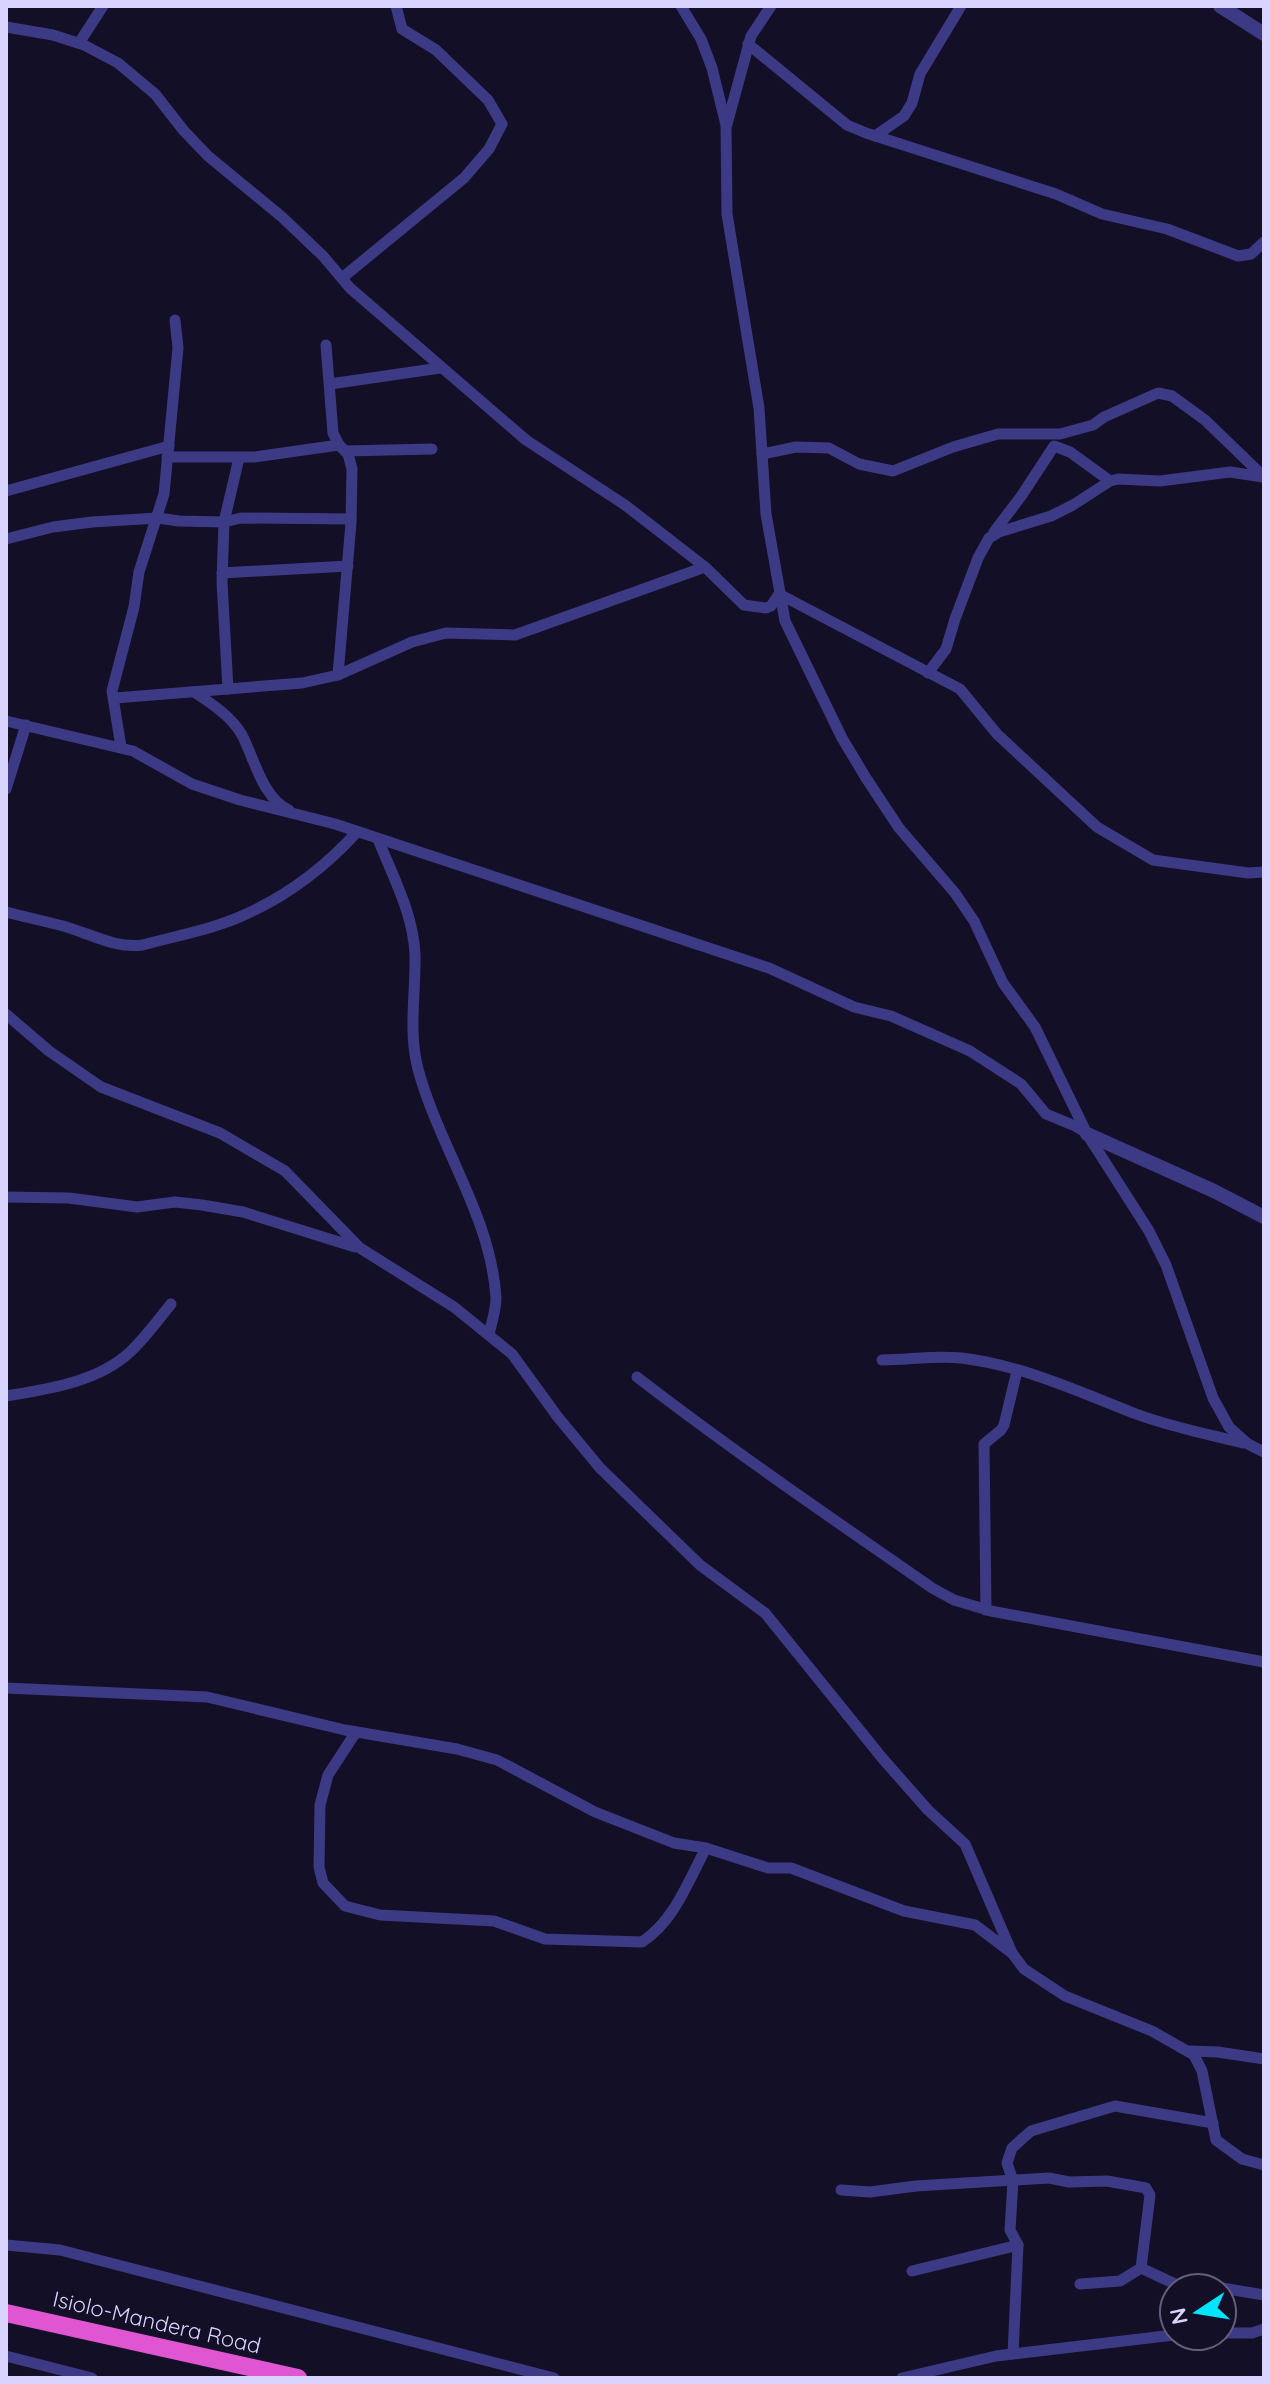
<svg xmlns="http://www.w3.org/2000/svg" width="1270" height="2384" viewBox="0 0 1270 2384" font-family="Quicksand,sans-serif">
<rect width="100%" height="100%" fill="#130f26"/>
<g fill="none" stroke-linecap="round" stroke-linejoin="round">
<!-- minor -->
<g stroke="#3d3a85" stroke-width="11">
<polyline points="681,6 701,39 712,68 726,125 727,214 759,408 766,514 785,621 842,738 866,778 899,828 955,893 974,921 1003,983 1035,1027 1087,1134 1149,1231 1166,1265 1213,1398 1229,1427 1248,1444 1264,1452"/>
<polyline points="6,27 53,35 84,45 118,63 155,94 184,131 208,156 282,217 323,256 350,288 526,440 625,505 705,567 744,605 766,608 771,606 779,594 960,689 997,734 1097,827 1153,860 1248,873 1264,872"/>
<polyline points="79,43 103,6"/>
<polyline points="748,44 847,125 866,133 1056,194 1102,214 1167,229 1238,256 1251,254 1264,242"/>
<polyline points="727,124 751,36 771,6"/>
<polyline points="875,136 904,116 912,103 920,74 961,6"/>
<polyline points="342,278 464,178 489,149 502,124 488,100 436,50 402,29 396,6"/>
<polyline points="326,345 333,433 339,445 348,454 352,469 351,523 338,675"/>
<polyline points="330,384 440,368"/>
<polyline points="345,451 432,449"/>
<polyline points="762,454 796,447 829,448 859,464 893,471 953,447 998,434 1060,434 1093,425 1104,417 1158,393 1172,396 1205,420 1264,477"/>
<polyline points="167,457 254,457 339,445"/>
<polyline points="6,491 169,446"/>
<polyline points="994,532 1022,495 1054,446 1070,452 1110,481"/>
<polyline points="6,539 53,527 92,522 158,518 179,521 224,522 241,518 351,519"/>
<polyline points="222,573 348,566"/>
<polyline points="928,673 946,649 955,619 978,558 989,538 999,532 1051,516 1073,505 1110,481 1118,479 1160,481 1230,472 1263,477"/>
<polyline points="228,689 222,582 224,522 239,458"/>
<path d="M 194,692 C 211,703 232,717 242,735 C 254,758 263,799 289,810"/>
<polyline points="115,698 302,683 338,675 412,642 446,633 515,635 705,567"/>
<polyline points="6,721 133,751 192,784 240,800 335,824 769,968 854,1007 891,1016 970,1051 1021,1084 1046,1114 1075,1126 1087,1133"/>
<polyline points="121,747 112,691 134,607 139,572 164,494 178,348 175,320"/>
<polyline points="6,789 26,725"/>
<path d="M 378,839 C 393,877 413,913 415,954 C 416,993 408,1031 418,1069 C 439,1147 491,1216 496,1298 C 496,1309 492,1322 489,1334"/>
<path d="M 6,912 C 25,917 44,921 63,926 C 89,933 115,949 143,945 C 175,936 214,929 244,915 C 287,896 326,866 357,832"/>
<polyline points="6,1014 49,1051 101,1087 220,1133 285,1171 360,1248 454,1307 512,1354 557,1416 600,1468 700,1565 765,1613 883,1759 928,1810 965,1844 1012,1953 1024,1969 1065,1996 1152,2031 1194,2055 1202,2071 1216,2140 1242,2159 1264,2165"/>
<polyline points="6,1197 69,1198 137,1207 175,1202 202,1205 243,1212 355,1247"/>
<path d="M 882,1360 C 907,1360 936,1355 961,1358 C 1022,1365 1080,1392 1136,1414 C 1171,1427 1207,1434 1243,1443"/>
<path d="M 637,1377 C 733,1451 833,1519 932,1588 L 954,1600 L 991,1611 L 1264,1662"/>
<path d="M 6,1396 C 48,1389 98,1382 130,1352 C 145,1338 158,1320 171,1304"/>
<polyline points="986,1610 984,1444 1001,1430 1004,1425 1017,1371"/>
<polyline points="6,1688 207,1697 345,1730 457,1749 497,1760 595,1812 674,1843 706,1848 768,1868 791,1868 904,1911 975,1925 1012,1953"/>
<path d="M 356,1732 L 328,1775 L 320,1805 L 319,1867 L 323,1883 L 345,1906 L 380,1915 L 494,1921 L 545,1939 L 642,1942 C 674,1921 688,1882 706,1848"/>
<polyline points="1190,2051 1218,2052 1264,2059"/>
<polyline points="841,2190 870,2192 916,2186 1049,2178 1069,2182 1107,2181 1146,2188 1150,2195 1141,2268"/>
<polyline points="6,2245 60,2250 554,2378"/>
<polyline points="912,2271 1018,2245"/>
<polyline points="1080,2284 1120,2281 1141,2268 1175,2284 1219,2288"/>
<polyline points="1222,2288 1264,2295"/>
<polyline points="1222,2333 1252,2333 1264,2329"/>
<polyline points="1013,2354 1018,2245 1010,2230 1013,2181 1007,2163 1012,2148 1031,2131 1115,2106 1213,2123"/>
<polyline points="6,2356 92,2378"/>
<polyline points="902,2378 996,2356 1174,2335"/>
</g>
<!-- tertiary -->
<g stroke="#3d3a85" stroke-width="14">
<polyline points="1220,6 1264,34"/>
<polyline points="1087,1134 1214,1191 1264,1217"/>
</g>
<!-- trunk -->
<polyline stroke="#e055d1" stroke-width="18" points="6,2313 298,2378"/>
</g>
<g text-anchor="middle" stroke-width="7" stroke-linejoin="round" paint-order="stroke">
<!-- street labels -->
<g font-size="22" fill="#d9d4ff" stroke="#130f26">
<text transform="translate(157 2322) rotate(13)" y="8">Isiolo-Mandera Road</text>
</g>
</g>
<!-- border -->
<rect width="1270" height="2384" fill="none" stroke="#d9d4ff" stroke-width="16"/>
<!-- north arrow -->
<g transform="translate(1198 2312) rotate(258)"><circle r="38" fill="#130f26" stroke="#625e7d" stroke-width="2"/>
<path d="M0-6L14 30L0 20L-14 30Z" fill="#00e5ff"/>
<text y="-12" font-size="22" font-weight="bold" text-anchor="middle" fill="#d9d4ff">N</text>
</g>
</svg>
